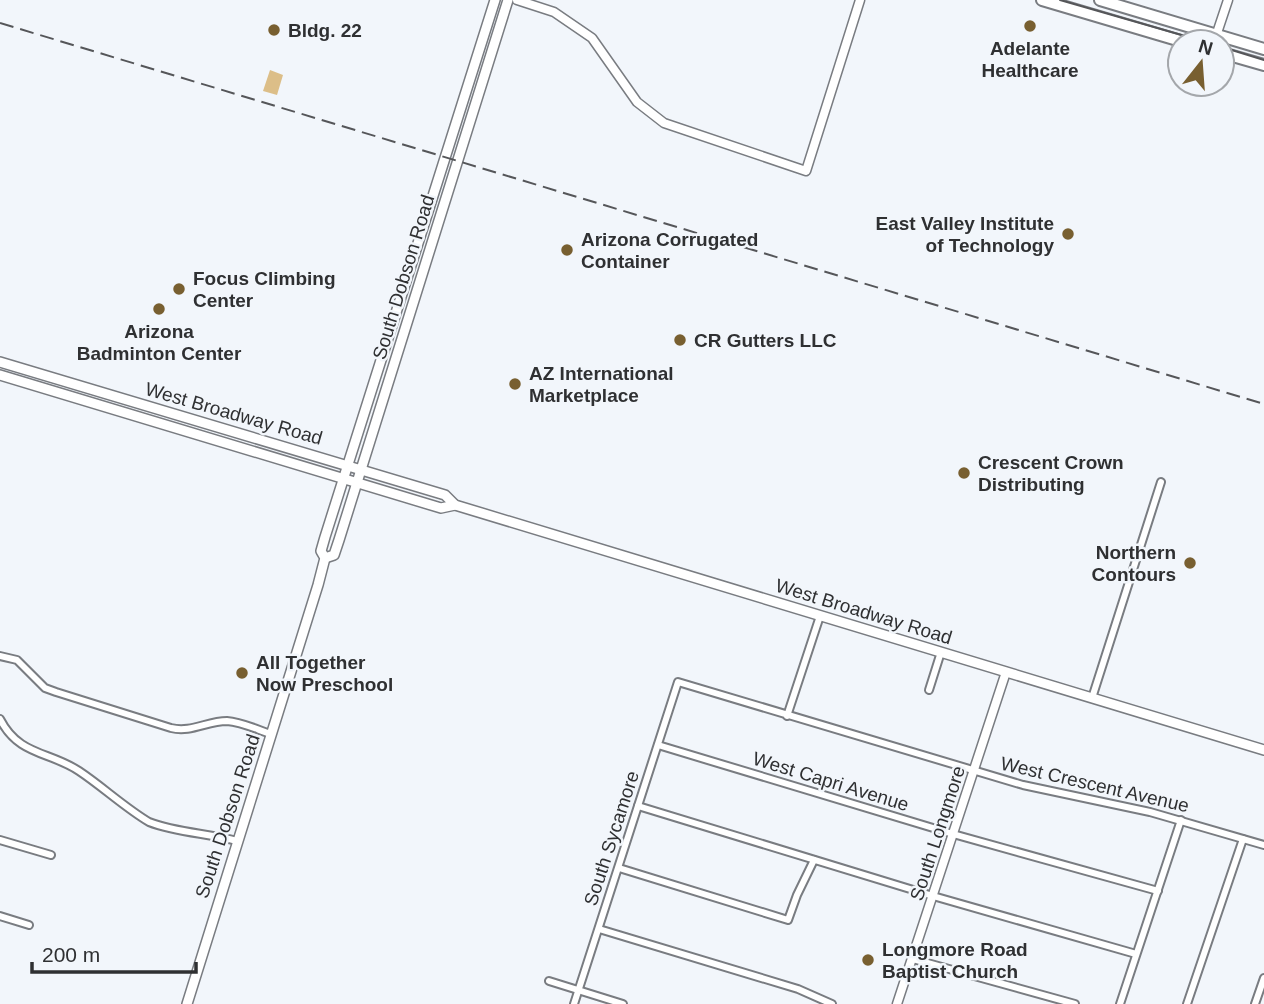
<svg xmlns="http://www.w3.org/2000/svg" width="1264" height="1004" viewBox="0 0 1264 1004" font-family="Helvetica,sans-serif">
<rect width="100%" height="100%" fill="#f2f6fb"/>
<!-- green -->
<polygon fill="#dcbe88" points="270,70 283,75 277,95 263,91"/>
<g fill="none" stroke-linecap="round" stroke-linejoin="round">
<defs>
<g id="minor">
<path d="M 0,656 L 17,660 L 45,688 L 56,692 L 171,728 C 191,733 207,721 227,721 C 242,722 258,730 271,734"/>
<polyline points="929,690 941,652"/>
<polyline points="1092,698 1161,482"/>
<polyline points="787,716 820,616"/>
<path d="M 0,719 C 19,756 49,751 79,771 C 103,787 124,807 149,822 C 177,833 208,833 237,841"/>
<polyline points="658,745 953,834 1158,891"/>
<polyline points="638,806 933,896 1136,954"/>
<polyline points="0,840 51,855"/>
<polyline points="619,868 788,920 797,895 814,860"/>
<polyline points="0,916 29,925"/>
<polyline points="599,929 798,989 832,1004"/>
<polyline points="913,959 1075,1004"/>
<polyline points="549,981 623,1004"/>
<polyline points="574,1004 678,682 1023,785 1150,812 1264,845"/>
<polyline points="1120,1004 1181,820"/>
<polyline points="1187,1004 1243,839"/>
<polyline points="1255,1004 1264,978"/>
</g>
<g id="tertiary">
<polyline points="517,0 554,12 592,38 637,102 664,123 806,171 860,0"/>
<polyline points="1214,42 1228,0"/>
<polyline points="897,1004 1006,672"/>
</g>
<g id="secondary">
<polyline points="0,362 445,495 455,505 1264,750"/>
<polyline points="0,375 441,508 455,505"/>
<polyline points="325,558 334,555 339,540 508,0"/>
<polyline points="187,1004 318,585 325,558 321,551 325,537 495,0"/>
</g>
<g id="primary">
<polyline points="1042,0 1184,42"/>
<polyline points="1100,0 1264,49"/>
<polyline points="1222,53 1264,65"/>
</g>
</defs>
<!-- minor casing -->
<use href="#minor" stroke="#797c81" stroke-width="10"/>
<!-- tertiary casing -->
<use href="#tertiary" stroke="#797c81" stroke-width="11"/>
<!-- secondary casing -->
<use href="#secondary" stroke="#797c81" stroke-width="12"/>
<!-- primary casing -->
<use href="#primary" stroke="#797c81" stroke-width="14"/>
<!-- minor -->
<use href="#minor" stroke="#fff" stroke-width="6"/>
<!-- tertiary -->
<use href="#tertiary" stroke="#fff" stroke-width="8"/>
<!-- secondary -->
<use href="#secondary" stroke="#fff" stroke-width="9"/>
<!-- primary -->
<use href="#primary" stroke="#fff" stroke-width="10"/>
<!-- tram -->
<g stroke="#555659" stroke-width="2">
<polyline points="1060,0 1206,42"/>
<polyline points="1222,47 1264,60"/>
</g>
<!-- rail -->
<polyline stroke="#555659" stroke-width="2" stroke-dasharray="14 7" stroke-linecap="butt" points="0,23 1264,404"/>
</g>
<!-- markers -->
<g fill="#785f30" stroke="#f2f6fb" stroke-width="2.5">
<circle cx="1030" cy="26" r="7"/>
<circle cx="274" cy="30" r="7"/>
<circle cx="1068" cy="234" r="7"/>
<circle cx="567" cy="250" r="7"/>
<circle cx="179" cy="289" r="7"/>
<circle cx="159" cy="309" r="7"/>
<circle cx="680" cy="340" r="7"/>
<circle cx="515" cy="384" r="7"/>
<circle cx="964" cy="473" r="7"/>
<circle cx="1190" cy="563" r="7"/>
<circle cx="242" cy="673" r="7"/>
<circle cx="868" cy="960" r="7"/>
</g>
<g text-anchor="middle" stroke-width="5" stroke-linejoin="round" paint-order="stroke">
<!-- poi labels -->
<g font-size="19" font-weight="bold" fill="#2f3032" stroke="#f2f6fb" text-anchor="start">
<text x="288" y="37">Bldg. 22</text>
<text x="1030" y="55" text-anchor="middle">Adelante<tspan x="1030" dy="22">Healthcare</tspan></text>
<text x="1054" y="230" text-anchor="end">East Valley Institute<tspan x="1054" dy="22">of Technology</tspan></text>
<text x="581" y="246">Arizona Corrugated<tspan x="581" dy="22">Container</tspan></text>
<text x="193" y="285">Focus Climbing<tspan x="193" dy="22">Center</tspan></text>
<text x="159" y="338" text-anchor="middle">Arizona<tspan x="159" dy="22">Badminton Center</tspan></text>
<text x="694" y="347">CR Gutters LLC</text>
<text x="529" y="380">AZ International<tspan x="529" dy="22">Marketplace</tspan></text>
<text x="978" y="469">Crescent Crown<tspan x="978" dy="22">Distributing</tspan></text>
<text x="1176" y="559" text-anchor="end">Northern<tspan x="1176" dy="22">Contours</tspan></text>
<text x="256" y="669">All Together<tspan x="256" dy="22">Now Preschool</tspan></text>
<text x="882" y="956">Longmore Road<tspan x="882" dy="22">Baptist Church</tspan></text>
</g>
<!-- street labels -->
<g font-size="19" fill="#2f3032" stroke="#f2f6fb">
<text transform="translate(403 277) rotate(-73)" y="7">South Dobson Road</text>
<text transform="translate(234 413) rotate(16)" y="7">West Broadway Road</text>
<text transform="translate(864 611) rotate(17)" y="7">West Broadway Road</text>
<text transform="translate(831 781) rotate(17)" y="7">West Capri Avenue</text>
<text transform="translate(1095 784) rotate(13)" y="7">West Crescent Avenue</text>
<text transform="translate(227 816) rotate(-72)" y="7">South Dobson Road</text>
<text transform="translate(937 833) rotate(-72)" y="7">South Longmore</text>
<text transform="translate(611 838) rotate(-72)" y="7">South Sycamore</text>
</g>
</g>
<!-- north arrow -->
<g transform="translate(1201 63) rotate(17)"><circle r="33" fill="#f2f6fb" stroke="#a4a7ab" stroke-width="2"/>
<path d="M0-5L12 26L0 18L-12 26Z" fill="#785f30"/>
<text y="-10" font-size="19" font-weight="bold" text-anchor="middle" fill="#2f3032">N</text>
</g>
<!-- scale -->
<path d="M32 962v10h164v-10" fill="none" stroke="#2f3032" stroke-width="3.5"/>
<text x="42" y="962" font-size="21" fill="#2f3032" stroke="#f2f6fb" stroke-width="5" paint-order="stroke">200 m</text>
</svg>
